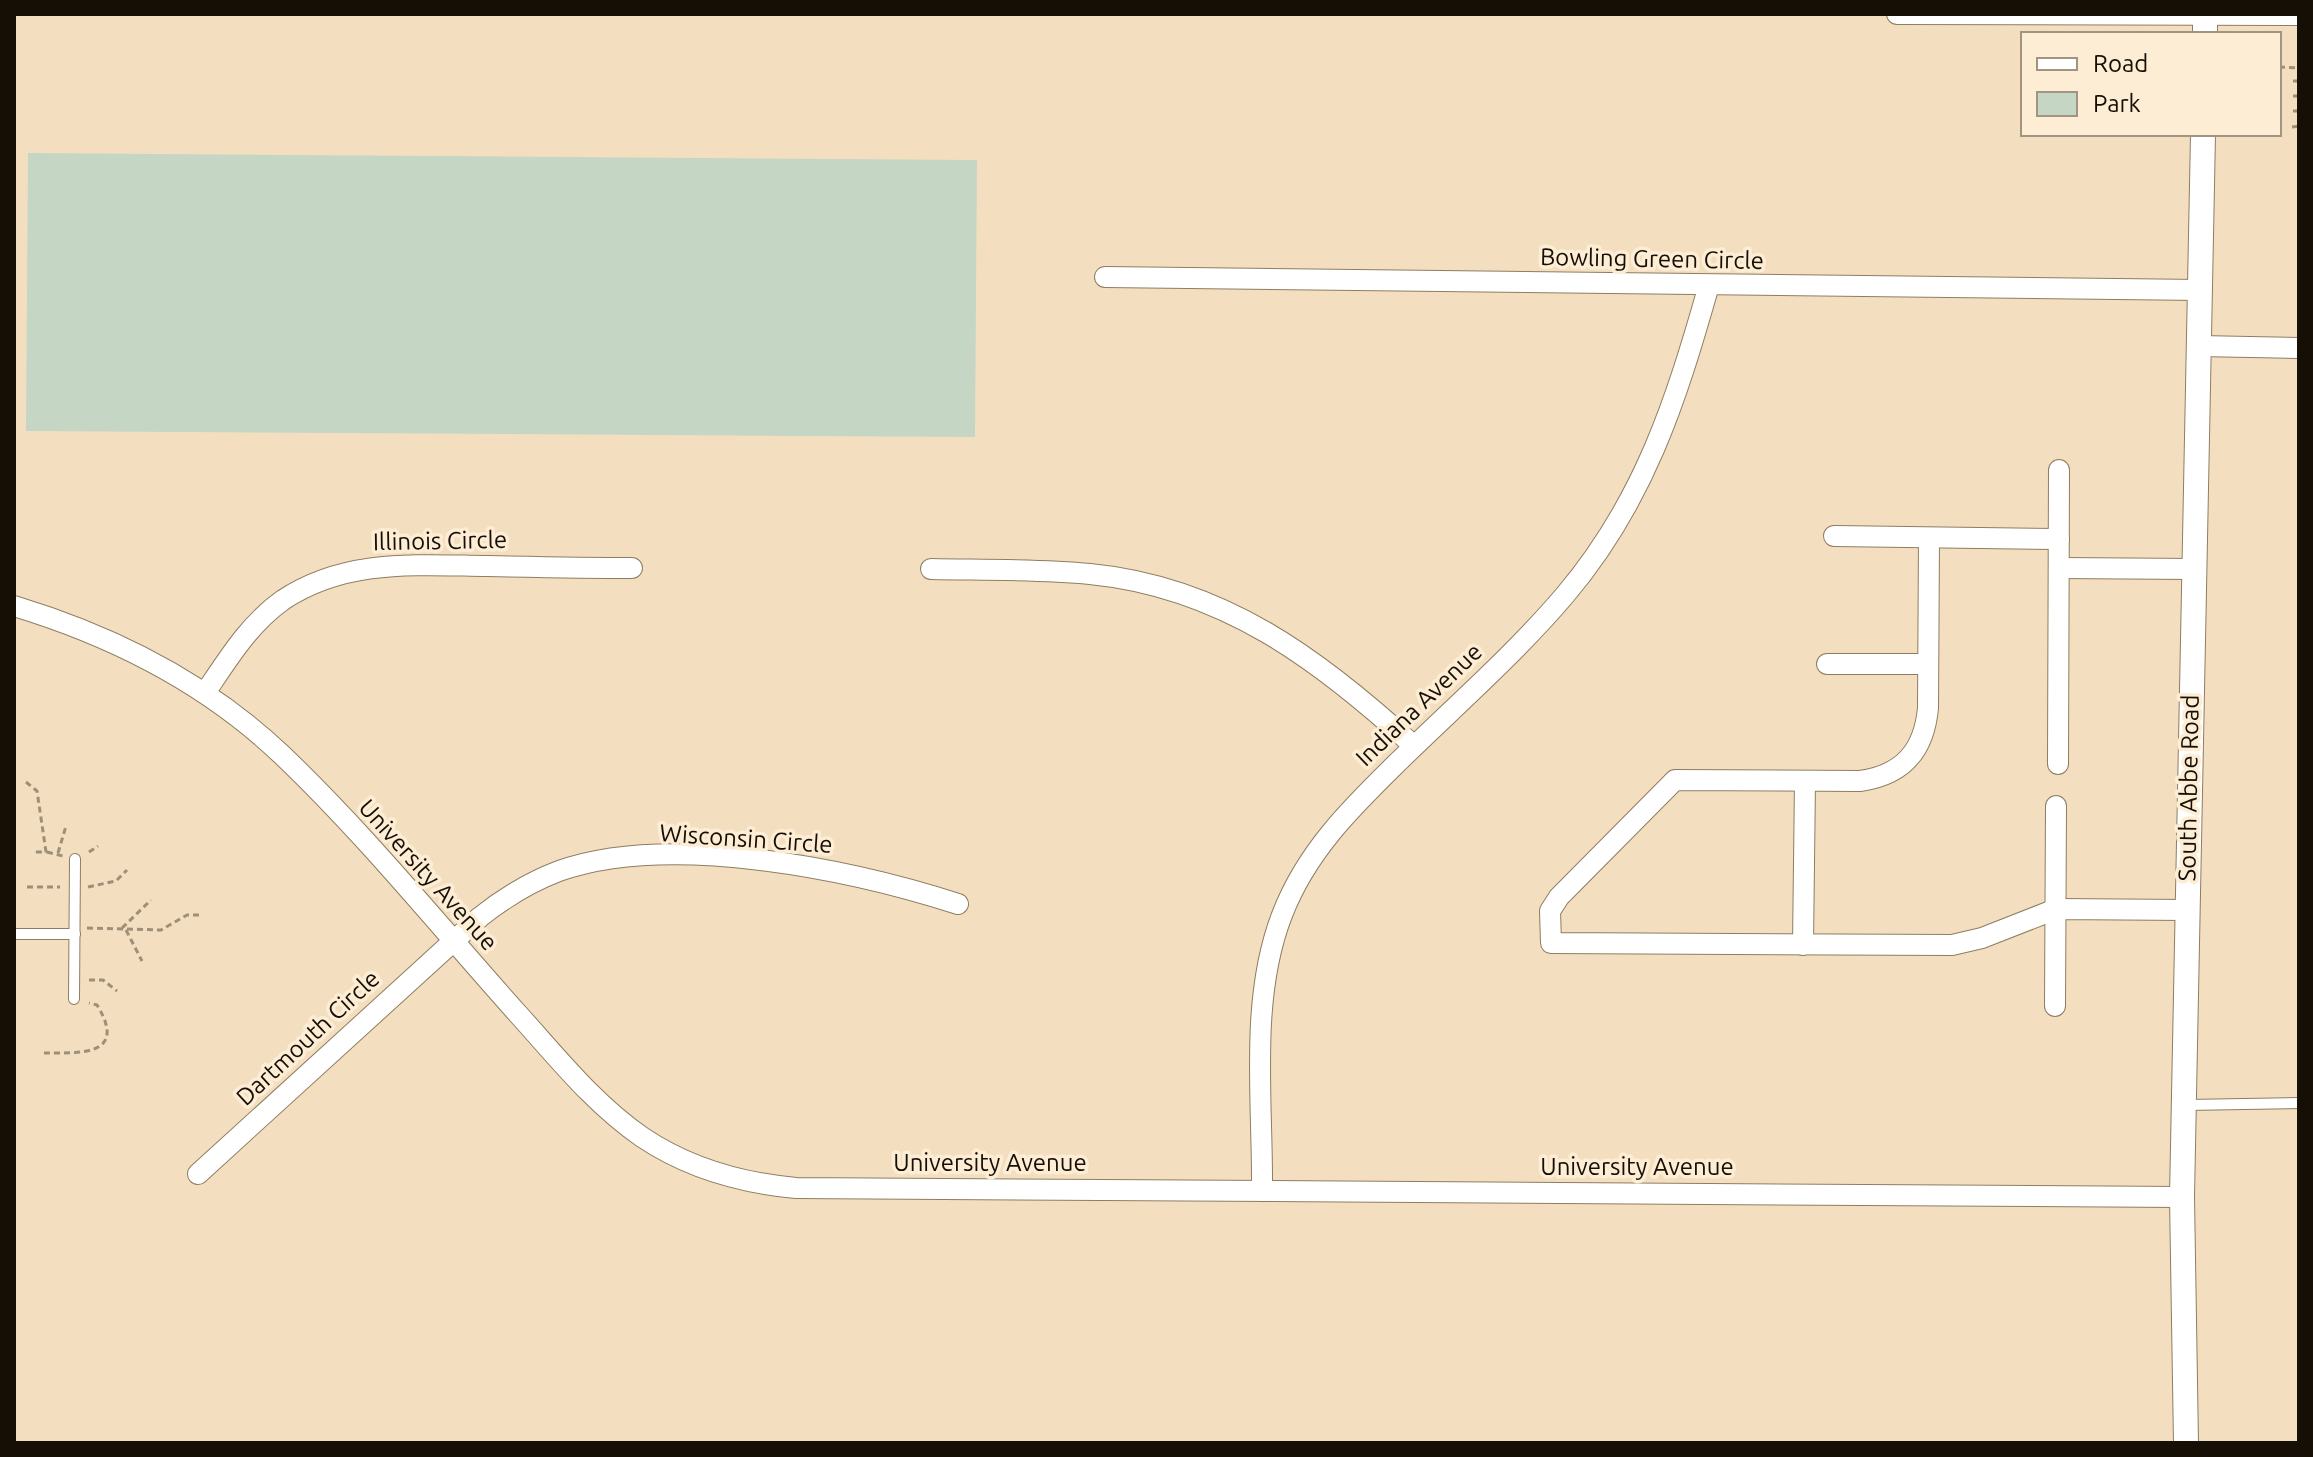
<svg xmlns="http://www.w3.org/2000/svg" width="2313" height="1457" viewBox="0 0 2313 1457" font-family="Ubuntu,sans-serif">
<rect width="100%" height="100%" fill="#f3dfc0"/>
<!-- green -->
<polygon fill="#c5d6c4" points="28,153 977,160 975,437 26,431"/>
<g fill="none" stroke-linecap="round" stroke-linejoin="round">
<defs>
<g id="service">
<polyline points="14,934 75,934"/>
<polyline points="74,999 75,859"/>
<polyline points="2186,1105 2299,1103"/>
</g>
<g id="minor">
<polyline points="1897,14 2299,15"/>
<polyline points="1105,277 2200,290"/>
<polyline points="2199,346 2299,348"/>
<polyline points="1834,536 2059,539"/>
<path d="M 1929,538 L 1928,708 C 1924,751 1903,775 1860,781 L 1675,780 L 1559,897 L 1550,911 L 1551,943 L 1952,945 L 1982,938 L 2056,909 L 2187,910"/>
<polyline points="2059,568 2194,569"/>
<path d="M 931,569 C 984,570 1038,569 1090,574 C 1223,587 1320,660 1414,746"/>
<path d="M 14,606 C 113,636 206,683 281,754 C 366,835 440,927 518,1014 C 557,1057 594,1104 642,1137 C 688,1168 741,1183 796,1188 L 2182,1197"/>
<polyline points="1827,664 1928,664"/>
<path d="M 205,693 C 228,659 249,624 283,600 C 345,559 414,565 484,566 C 534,567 583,568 632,568"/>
<polyline points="2058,764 2059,470"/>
<polyline points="1803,945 1805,781"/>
<polyline points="2055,1006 2056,806"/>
<path d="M 198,1174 L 480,917 C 504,898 530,882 559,871 C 669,832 849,869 958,904"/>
<path d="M 1262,1191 C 1263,1101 1249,1000 1282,915 C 1306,852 1351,808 1398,762 C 1454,707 1514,655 1565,595 C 1644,502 1676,401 1709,285"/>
</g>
<g id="tertiary">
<polyline points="2205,34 2205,14"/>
<polyline points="2186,1443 2182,1197 2203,134"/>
</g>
</defs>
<!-- service casing -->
<use href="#service" stroke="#8f7d61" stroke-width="12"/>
<!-- minor casing -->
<use href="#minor" stroke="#8f7d61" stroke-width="22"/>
<!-- tertiary casing -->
<use href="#tertiary" stroke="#8f7d61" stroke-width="26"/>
<!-- path -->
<g stroke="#9e8f78" stroke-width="3" stroke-dasharray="6 4" stroke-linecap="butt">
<polyline points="2279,67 2299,68"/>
<polyline points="2293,81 2299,81"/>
<polyline points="2293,96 2299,96"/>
<polyline points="2293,111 2299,111"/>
<polyline points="2292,127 2299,126"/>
<polyline points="26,782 37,791 46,852 33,852"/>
<polyline points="47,852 63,856"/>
<polyline points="89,852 98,846"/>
<polyline points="58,853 66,826"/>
<polyline points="27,887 60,887"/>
<polyline points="88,887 116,881 127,870"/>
<polyline points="87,928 161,930 187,915 202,915"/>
<polyline points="122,928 151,900"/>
<polyline points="126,930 142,961"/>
<polyline points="89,980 103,980 117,991"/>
<path d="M 44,1053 C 78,1053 129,1057 97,1005 L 89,1003"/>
</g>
<!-- service -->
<use href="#service" stroke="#fff" stroke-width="10"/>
<!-- minor -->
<use href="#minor" stroke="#fff" stroke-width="20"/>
<!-- tertiary -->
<use href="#tertiary" stroke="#fff" stroke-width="24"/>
</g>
<g text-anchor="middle" stroke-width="7" stroke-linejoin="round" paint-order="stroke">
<!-- street labels -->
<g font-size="24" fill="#160f05" stroke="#fdedd4">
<text transform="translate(1652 259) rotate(1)" y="8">Bowling Green Circle</text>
<text transform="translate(440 541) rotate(-1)" y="8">Illinois Circle</text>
<text transform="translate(1419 705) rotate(-44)" y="8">Indiana Avenue</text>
<text transform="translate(2189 788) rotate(-89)" y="8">South Abbe Road</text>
<text transform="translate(746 839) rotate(4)" y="8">Wisconsin Circle</text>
<text transform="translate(428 875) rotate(48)" y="8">University Avenue</text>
<text transform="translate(308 1038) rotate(-43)" y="8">Dartmouth Circle</text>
<text x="990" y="1171">University Avenue</text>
<text x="1637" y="1175">University Avenue</text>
</g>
</g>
<!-- border -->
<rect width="2313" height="1457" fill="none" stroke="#160f05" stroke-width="32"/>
<!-- legend -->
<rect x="2021" y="32" width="260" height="104" fill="#fdedd4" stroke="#a19481" stroke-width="2"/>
<rect x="2037" y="58" width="40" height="12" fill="#ffffff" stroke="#a19481" stroke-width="2"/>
<text x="2093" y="72" font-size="24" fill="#160f05">Road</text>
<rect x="2037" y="92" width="40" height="24" fill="#c5d6c4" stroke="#a19481" stroke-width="2"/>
<text x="2093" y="112" font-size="24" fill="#160f05">Park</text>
</svg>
